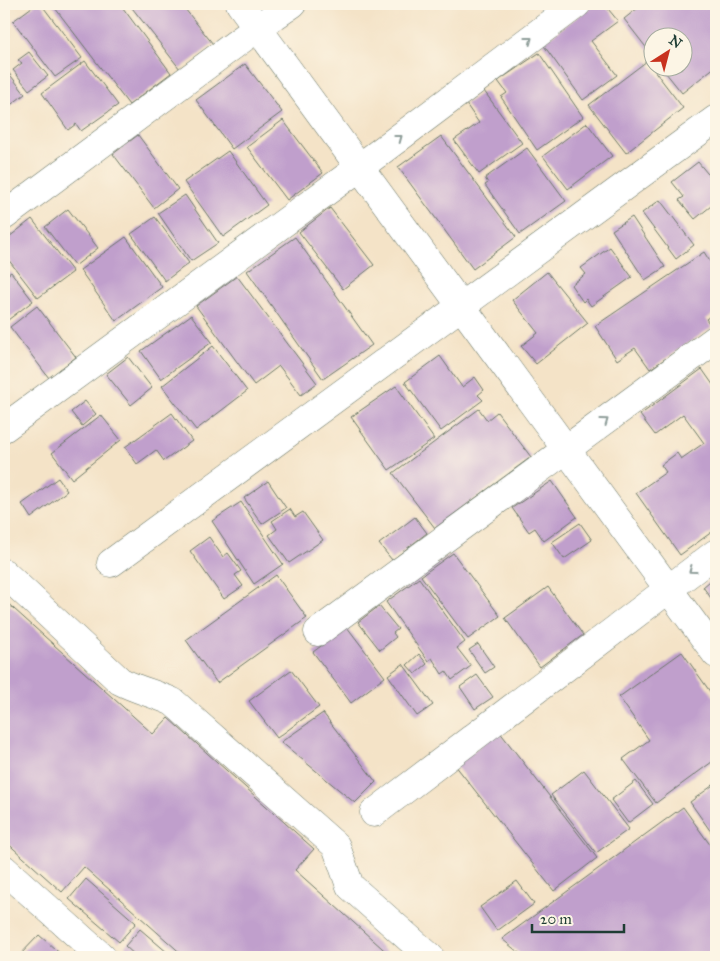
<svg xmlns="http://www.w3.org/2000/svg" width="720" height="961" viewBox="0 0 720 961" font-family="'IM FELL Great Primer',serif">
<rect width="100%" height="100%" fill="#fcf5e5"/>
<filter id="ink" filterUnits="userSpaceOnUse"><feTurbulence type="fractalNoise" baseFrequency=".02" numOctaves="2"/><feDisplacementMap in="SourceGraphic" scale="10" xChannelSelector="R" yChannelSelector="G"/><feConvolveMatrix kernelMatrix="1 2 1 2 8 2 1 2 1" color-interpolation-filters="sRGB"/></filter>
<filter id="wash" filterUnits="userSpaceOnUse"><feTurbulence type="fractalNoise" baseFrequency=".0096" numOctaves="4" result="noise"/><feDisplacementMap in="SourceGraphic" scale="20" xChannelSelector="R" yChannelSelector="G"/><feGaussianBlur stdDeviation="1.12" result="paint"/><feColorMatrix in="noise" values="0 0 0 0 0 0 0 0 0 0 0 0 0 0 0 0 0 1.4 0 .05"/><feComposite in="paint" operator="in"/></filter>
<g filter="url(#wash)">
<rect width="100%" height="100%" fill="#f4e3c7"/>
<g id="blocks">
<!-- building -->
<g fill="#c09fcc">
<polygon points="36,4 41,4 82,58 55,77 13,21"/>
<polygon points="52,4 120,4 171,73 129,105"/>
<polygon points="129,4 181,4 213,44 180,69"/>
<polygon points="595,4 604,4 618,21 591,41 617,75 583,100 542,43"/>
<polygon points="643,4 716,4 716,66 682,93 662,68 682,68 682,38 652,38 652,55 624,19"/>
<polygon points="29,52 48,76 29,90 13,70 22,63 18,60"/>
<polygon points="539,53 583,117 537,150 501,97 507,93 498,81"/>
<polygon points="85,61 118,105 81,131 76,124 68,130 42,93"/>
<polygon points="647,61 683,108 626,153 589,105"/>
<polygon points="245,64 282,112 232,149 196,100"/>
<polygon points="4,67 25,94 4,110"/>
<polygon points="484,91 522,143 479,174 454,140 479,123 466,104"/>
<polygon points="283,120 323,173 287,200 247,147"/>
<polygon points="587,123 612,156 568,189 543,156"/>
<polygon points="138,135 178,189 154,208 113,154"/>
<polygon points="441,136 516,237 473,269 398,167"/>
<polygon points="527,148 566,201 520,234 485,185 488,183 485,178"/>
<polygon points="228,151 267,205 223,237 184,182"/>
<polygon points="698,162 716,184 716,202 695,219 679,200 684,197 672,182"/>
<polygon points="185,195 218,243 191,261 158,213"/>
<polygon points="660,200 694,245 676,259 642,213"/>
<polygon points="330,208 374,265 343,289 299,232"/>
<polygon points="68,209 98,248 75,266 45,227"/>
<polygon points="155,217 189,263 165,281 131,234"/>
<polygon points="632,217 665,267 645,280 612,230"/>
<polygon points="32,219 73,272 38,298 4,254 4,241"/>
<polygon points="126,237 162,287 116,321 80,270"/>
<polygon points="295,237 372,345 323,379 247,271"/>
<polygon points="610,247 632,277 591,306 586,299 583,302 571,285 586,274 581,268"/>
<polygon points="704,252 716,271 716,312 706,319 712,327 650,369 635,348 617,360 595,326"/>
<polygon points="11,272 33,301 4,323 4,277"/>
<polygon points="547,272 588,323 536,364 521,346 538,333 512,300"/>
<polygon points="237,276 317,383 301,395 279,366 254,385 196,306"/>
<polygon points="37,306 76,357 49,378 10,327"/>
<polygon points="191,315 212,342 161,379 141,351"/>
<polygon points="213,346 247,391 196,430 162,386"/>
<polygon points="440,356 462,387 475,377 484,390 478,395 483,400 441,431 405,382"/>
<polygon points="128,357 152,388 131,405 106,374"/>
<polygon points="702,369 716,389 716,529 680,555 636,493 666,472 661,465 677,453 681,459 704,443 683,414 655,435 640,415"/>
<polygon points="396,386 434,439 389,470 351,417"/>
<polygon points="85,401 96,414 82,426 71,412"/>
<polygon points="479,409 487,420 497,412 531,457 435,528 393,473"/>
<polygon points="172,413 192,441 164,461 156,450 137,464 125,447"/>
<polygon points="101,415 121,440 72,479 52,453"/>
<polygon points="58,478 67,491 31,518 22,504"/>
<polygon points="268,481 286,508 262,524 244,498"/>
<polygon points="552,481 577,517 544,541 535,528 529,532 512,508"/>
<polygon points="241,502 283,564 254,584 212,521"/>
<polygon points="290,509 295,517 303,512 323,540 289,563 269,535 277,529 272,521"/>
<polygon points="415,517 427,533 392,560 379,544"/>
<polygon points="580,523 592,540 564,559 552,542"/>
<polygon points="209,537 223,557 228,553 241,571 235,575 243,586 224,599 190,551"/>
<polygon points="453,553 500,616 468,639 421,576"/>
<polygon points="276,575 307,618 217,683 186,640"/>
<polygon points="716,576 716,605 703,587"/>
<polygon points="419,578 465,642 457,648 471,666 452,680 446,671 442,674 432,658 428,661 386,602"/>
<polygon points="548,587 583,635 540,667 505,618"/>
<polygon points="4,600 153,734 168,718 314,849 295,870 392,957 185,957 84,867 62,892 4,840"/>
<polygon points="379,606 398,629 393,633 396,637 380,650 358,622"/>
<polygon points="347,627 385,677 351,703 313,652"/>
<polygon points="478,644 494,667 485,673 469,650"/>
<polygon points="682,652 716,700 716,759 656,803 623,759 649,740 619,697"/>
<polygon points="419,654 427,664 415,674 407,665"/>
<polygon points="403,664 433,705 417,716 388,675"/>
<polygon points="291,670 319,707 277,738 249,701"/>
<polygon points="477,675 493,697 475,709 460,687"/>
<polygon points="323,713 376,782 355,803 281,742"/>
<polygon points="499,731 597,858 554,891 455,765"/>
<polygon points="584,770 629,829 596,853 551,795"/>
<polygon points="636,781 653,804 628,823 611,800"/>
<polygon points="716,783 716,839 690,802"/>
<polygon points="683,807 716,853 716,957 524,957 502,939"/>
<polygon points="86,879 136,923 119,942 69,899"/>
<polygon points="517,881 534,904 497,931 480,907"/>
<polygon points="140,929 168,953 164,957 137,957 125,946"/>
<polygon points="39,935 64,957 18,957"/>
</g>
</g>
</g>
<g filter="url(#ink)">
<use href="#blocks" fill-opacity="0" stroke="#6a7767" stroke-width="1"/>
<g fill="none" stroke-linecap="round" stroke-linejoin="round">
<defs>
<g id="minor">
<polyline points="240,4 716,654"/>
<polyline points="4,216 257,28 292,4"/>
<polyline points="4,428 360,167 577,4"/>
<polyline points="111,563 716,119"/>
<path d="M 4,573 L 120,681 C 137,690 156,694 173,702 L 336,846 L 350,886 L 430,957"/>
<polyline points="318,632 716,339"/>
<polyline points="374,813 716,553"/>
<polyline points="4,869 102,957"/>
</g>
</defs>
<!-- minor casing -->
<use href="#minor" stroke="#6a7767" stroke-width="29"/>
<!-- minor -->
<use href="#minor" stroke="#fff" stroke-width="28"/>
</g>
<!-- one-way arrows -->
<defs><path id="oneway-chevron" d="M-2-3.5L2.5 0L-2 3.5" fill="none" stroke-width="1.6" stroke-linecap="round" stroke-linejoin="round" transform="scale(1.25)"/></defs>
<g stroke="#8f9e9a">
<use href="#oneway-chevron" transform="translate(529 40) rotate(-37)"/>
<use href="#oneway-chevron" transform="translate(399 138) rotate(-37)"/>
<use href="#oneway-chevron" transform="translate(605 421) rotate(-36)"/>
<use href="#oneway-chevron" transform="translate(692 570) rotate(144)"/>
</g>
</g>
<!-- margin -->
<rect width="720" height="961" fill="none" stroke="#fcf5e5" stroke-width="20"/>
<!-- north arrow -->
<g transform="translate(668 52) rotate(36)"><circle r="24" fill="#fcf5e5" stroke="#a4ab9e"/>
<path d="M0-4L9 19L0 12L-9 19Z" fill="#c8321e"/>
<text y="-8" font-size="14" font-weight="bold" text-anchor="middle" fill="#1f3d34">N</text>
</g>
<!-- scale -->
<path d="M532 924v8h92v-8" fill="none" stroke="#1f3d34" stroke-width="2.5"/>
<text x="540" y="924" font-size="15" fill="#1f3d34" stroke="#fcf5e5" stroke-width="4" paint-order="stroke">20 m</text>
</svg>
